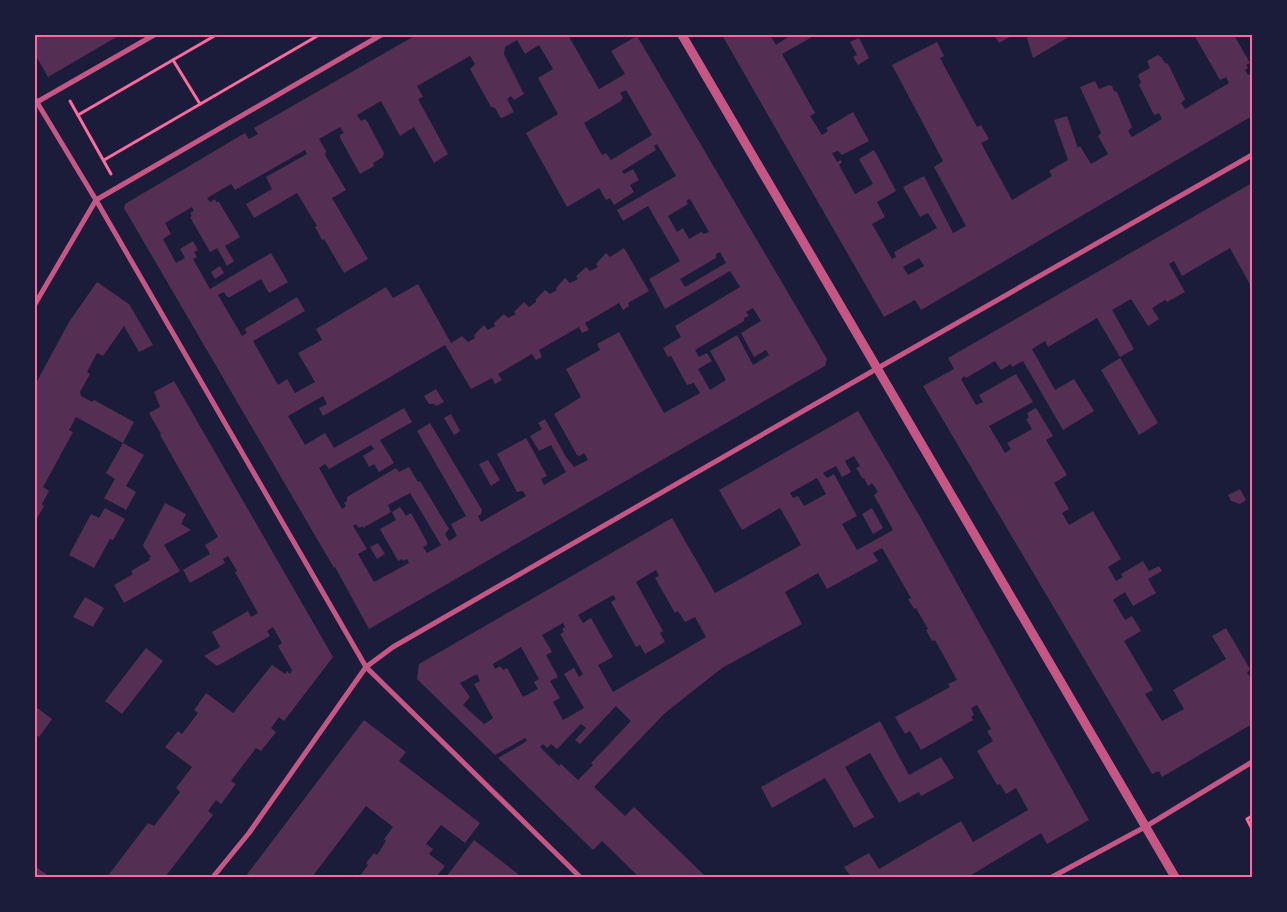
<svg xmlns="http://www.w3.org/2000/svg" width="1287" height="912" viewBox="0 0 1287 912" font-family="'Public Sans',sans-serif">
<rect width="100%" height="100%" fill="#1b1b3a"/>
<!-- building -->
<g fill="#542f53" fill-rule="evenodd">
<polygon points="35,35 120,35 48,77 35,54"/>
<path d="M 416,35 L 568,35 L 599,89 L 625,74 L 611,51 L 637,36 L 827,359 L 825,366 L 369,629 L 335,567 L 334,568 L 124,208 L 125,204 L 245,133 L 249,139 L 258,134 L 254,128 ZM 517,40 L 525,54 L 539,45 L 553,69 L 538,78 L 558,114 L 526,133 L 567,207 L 599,188 L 606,200 L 610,198 L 614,205 L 634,192 L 630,185 L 639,180 L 633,169 L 624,174 L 622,171 L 656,150 L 654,146 L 657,144 L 676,176 L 617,210 L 623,221 L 648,206 L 680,261 L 649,279 L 665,309 L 730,271 L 740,287 L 675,326 L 681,337 L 663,348 L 668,357 L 671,356 L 687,385 L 694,383 L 700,393 L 664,413 L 619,332 L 597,344 L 600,350 L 566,369 L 581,397 L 554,414 L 577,455 L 580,456 L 584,453 L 588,460 L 574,467 L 566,457 L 545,419 L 538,423 L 542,429 L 530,436 L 539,451 L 551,445 L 566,472 L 544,485 L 541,479 L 547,476 L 546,474 L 526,438 L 497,454 L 517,492 L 523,491 L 526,496 L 481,522 L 478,516 L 481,514 L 482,510 L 430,423 L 417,431 L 466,516 L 451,524 L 457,536 L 449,541 L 445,534 L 449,529 L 420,481 L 418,482 L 409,467 L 399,472 L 396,468 L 347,497 L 347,501 L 344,503 L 346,506 L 342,509 L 319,468 L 325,464 L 329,469 L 371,445 L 374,449 L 363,456 L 369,467 L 374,464 L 379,472 L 394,463 L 380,440 L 412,422 L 404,408 L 334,448 L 325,433 L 305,445 L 288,416 L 323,396 L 327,404 L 319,408 L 323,416 L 445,345 L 471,389 L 492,378 L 495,384 L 502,380 L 498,374 L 532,354 L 536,360 L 542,357 L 539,350 L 579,327 L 582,333 L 589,330 L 585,323 L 619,303 L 623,310 L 629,306 L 628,303 L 649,291 L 624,248 L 610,257 L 606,253 L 596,264 L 598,267 L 590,271 L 586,267 L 576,276 L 578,279 L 570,283 L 565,278 L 556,288 L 557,290 L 550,294 L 545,290 L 536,299 L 536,302 L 529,307 L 524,302 L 514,312 L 516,314 L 508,318 L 504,314 L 494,323 L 495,326 L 488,330 L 484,325 L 474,335 L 475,338 L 468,342 L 462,336 L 451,343 L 418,284 L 393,298 L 386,287 L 316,329 L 322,340 L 298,353 L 315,382 L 295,393 L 287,379 L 278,385 L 253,341 L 305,311 L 297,297 L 246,328 L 245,330 L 247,333 L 242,336 L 218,295 L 224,292 L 227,297 L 230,297 L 261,279 L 269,293 L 288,282 L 271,253 L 210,289 L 193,259 L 197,257 L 194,252 L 198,250 L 193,241 L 180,249 L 185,258 L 176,263 L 163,239 L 171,234 L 165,223 L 192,207 L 194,211 L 190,213 L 192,216 L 190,217 L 210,252 L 217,248 L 227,266 L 234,261 L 225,246 L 240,237 L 219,202 L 216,202 L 215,199 L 210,202 L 207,198 L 231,184 L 235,190 L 305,150 L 307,154 L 266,177 L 272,189 L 246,204 L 254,218 L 297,193 L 317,226 L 315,227 L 322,240 L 324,239 L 344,273 L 368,259 L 332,198 L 346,190 L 325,155 L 326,151 L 319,139 L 340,127 L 344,133 L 340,135 L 340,138 L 360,174 L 374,166 L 373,163 L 383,157 L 384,153 L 367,121 L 365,119 L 361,121 L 357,115 L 381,101 L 400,136 L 414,127 L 434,163 L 448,154 L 418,99 L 423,97 L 417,86 L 470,56 L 475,64 L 470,69 L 491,107 L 495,108 L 500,117 L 502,118 L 514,112 L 507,99 L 511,96 L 514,100 L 524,94 L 504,54 L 505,47 ZM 626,90 L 652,135 L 611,160 L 606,153 L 602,155 L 584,123 L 621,101 L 623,98 L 620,93 ZM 690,199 L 709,232 L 704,234 L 701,232 L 689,239 L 683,228 L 677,232 L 668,216 L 688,204 L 686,201 ZM 720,252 L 726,263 L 685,287 L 680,279 L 716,258 L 716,254 ZM 753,308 L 761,321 L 741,333 L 754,357 L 766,350 L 769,355 L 753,365 L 737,335 L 710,351 L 726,380 L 710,390 L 698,369 L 712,361 L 707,353 L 699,357 L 695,350 L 744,321 L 744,318 L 749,316 L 746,312 ZM 410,493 L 441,545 L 427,553 L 423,547 L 427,545 L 427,542 L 411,513 L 406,516 L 400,507 L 392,512 L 396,520 L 380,529 L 398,561 L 402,559 L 403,561 L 407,559 L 409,563 L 374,582 L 358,554 L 367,549 L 353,526 L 356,524 L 359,528 L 363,526 L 363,528 L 391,512 L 388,505 Z"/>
<path d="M 722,35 L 770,35 L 776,45 L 791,35 L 811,35 L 812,37 L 782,54 L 815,113 L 810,116 L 822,135 L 828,131 L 826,128 L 853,112 L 869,141 L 842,155 L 838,151 L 832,153 L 837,162 L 841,160 L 842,162 L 839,165 L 855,194 L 873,184 L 859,159 L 874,150 L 879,159 L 896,191 L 877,202 L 885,217 L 872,224 L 892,259 L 896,257 L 894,252 L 937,228 L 928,213 L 920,217 L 903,187 L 924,176 L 953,233 L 966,226 L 934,167 L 943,161 L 892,65 L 937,42 L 944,56 L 940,58 L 977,127 L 981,125 L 989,139 L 981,143 L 1012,200 L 1052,176 L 1049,171 L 1068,160 L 1054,120 L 1067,116 L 1078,148 L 1080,146 L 1091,164 L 1108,154 L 1098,136 L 1101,133 L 1080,87 L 1095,81 L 1099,89 L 1109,85 L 1112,86 L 1114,91 L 1117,92 L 1132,127 L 1128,131 L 1132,137 L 1162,119 L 1159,113 L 1155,115 L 1153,113 L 1139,85 L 1141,82 L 1138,76 L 1139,74 L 1150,68 L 1147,61 L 1158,55 L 1161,57 L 1165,63 L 1168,64 L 1185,99 L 1181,103 L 1185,109 L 1229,83 L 1226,77 L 1220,80 L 1194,35 L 1234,35 L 1250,63 L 1246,65 L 1248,68 L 1245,70 L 1248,75 L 1252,73 L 1252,116 L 921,310 L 915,300 L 884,317 ZM 919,258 L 924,266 L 908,275 L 903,267 Z"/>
<polygon points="994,35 1013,35 999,43"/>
<polygon points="1026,35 1072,35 1033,58"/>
<polygon points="859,38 869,58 858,65 853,57 857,55 850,42"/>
<polygon points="1252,183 1252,288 1230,248 1182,276 1174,261 1169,264 1185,292 1167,302 1165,300 1152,308 1159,319 1148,326 1131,299 1112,310 1134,349 1120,357 1097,318 1048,347 1045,341 1032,349 1055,390 1074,379 1094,411 1063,430 1023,361 1012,367 1011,364 1001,370 995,361 966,378 965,376 961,379 976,405 983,402 979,395 1016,374 1033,402 989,426 1005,453 1011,449 1007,443 1032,429 1026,419 1029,418 1027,413 1036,408 1053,436 1046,440 1067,475 1054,483 1069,509 1062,513 1069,525 1093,511 1121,559 1108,567 1116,581 1123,577 1121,574 1143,561 1149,571 1159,566 1162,571 1148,579 1156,593 1133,606 1125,592 1113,600 1125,620 1132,616 1141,631 1124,641 1153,690 1145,694 1162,721 1184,709 1173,690 1226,659 1212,636 1226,628 1250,669 1247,673 1252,679 1252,724 1162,777 1159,771 1152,774 923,386 954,369 948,358"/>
<polygon points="220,266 224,273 215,279 211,272"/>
<polygon points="97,282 129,304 153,345 139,352 124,326 103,356 97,353 87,372 90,374 80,392 81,396 92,402 94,400 134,422 123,443 144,455 126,486 136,492 126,510 104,498 115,479 106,473 123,443 76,417 69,430 73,432 43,487 49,491 42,504 44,506 36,520 35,519 35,385 69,322"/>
<polygon points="1120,358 1158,423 1139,435 1101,370"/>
<polygon points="174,381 333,657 284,721 279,717 271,728 276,732 261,751 256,748 231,781 236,784 221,804 216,800 208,811 213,815 165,877 107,877 148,823 154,826 180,792 176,788 192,767 165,747 178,731 182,734 198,713 194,710 206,693 233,713 272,665 285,674 287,671 290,674 292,670 278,646 282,643 273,627 267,631 270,636 217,666 204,656 220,647 212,632 248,611 251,617 258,613 235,572 237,571 228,556 223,559 225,563 190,583 183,570 210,554 205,545 218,537 160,435 161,434 149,413 160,407 154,392"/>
<polygon points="436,389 444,402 436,406 434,404 429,404 424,396"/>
<path d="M 858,411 L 919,515 L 1089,820 L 1047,844 L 1041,833 L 968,877 L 851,877 L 844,867 L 869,853 L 879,869 L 961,821 L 973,842 L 1028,810 L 1016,788 L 1006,794 L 1000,784 L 997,785 L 977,751 L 993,741 L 987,731 L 991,729 L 977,705 L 971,708 L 974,715 L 971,717 L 973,720 L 921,750 L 910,731 L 905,734 L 895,717 L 950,687 L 948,684 L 957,680 L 935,640 L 932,641 L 926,630 L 928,629 L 916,608 L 914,609 L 908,599 L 911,598 L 882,548 L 873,553 L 878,561 L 827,589 L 818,573 L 785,592 L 802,624 L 722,668 L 665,713 L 594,787 L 625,816 L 634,807 L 706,877 L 639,877 L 602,841 L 593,850 L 498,758 L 527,741 L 525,738 L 495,755 L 417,679 L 419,664 L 672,518 L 715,593 L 801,545 L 780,508 L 742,530 L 719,490 ZM 854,456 L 860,466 L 856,468 L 863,479 L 864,478 L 868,486 L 872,483 L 878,492 L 874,495 L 893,530 L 857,550 L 842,524 L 857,516 L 834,474 L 827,478 L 823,473 L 836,466 L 842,477 L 851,472 L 845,461 ZM 817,478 L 826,494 L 804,506 L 798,496 L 793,498 L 790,493 ZM 656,570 L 659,576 L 655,578 L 675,613 L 678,611 L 685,622 L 695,617 L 706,637 L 613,692 L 598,665 L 613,657 L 591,618 L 583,623 L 578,615 L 613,595 L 616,599 L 611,602 L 636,647 L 640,645 L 645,654 L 665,642 L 660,633 L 663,631 L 636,582 ZM 563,623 L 565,627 L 562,629 L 564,632 L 560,634 L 583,674 L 579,677 L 574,668 L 564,674 L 584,708 L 563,720 L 553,702 L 560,698 L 550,681 L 558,677 L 546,655 L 552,652 L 542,635 ZM 521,647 L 539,679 L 534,682 L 538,689 L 523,697 L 507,668 L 503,670 L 500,666 L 495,669 L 493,664 ZM 477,674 L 480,681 L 474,684 L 493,718 L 484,724 L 463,705 L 470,697 L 460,683 ZM 616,706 L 631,721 L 591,763 L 593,765 L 578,780 L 561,764 L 559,766 L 540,747 L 543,744 L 547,748 L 551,744 L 557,749 L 581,724 L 586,728 L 575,740 L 580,744 Z"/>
<polygon points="451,414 460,431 454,435 444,418"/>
<polygon points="488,460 500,480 491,486 479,464"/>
<polygon points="1240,489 1246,500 1240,504 1231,501 1228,495"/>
<polygon points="165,503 186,514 181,524 191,530 164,545 180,571 124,603 114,585 133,574 131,571 150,560 149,558 151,557 143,546 144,543"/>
<polygon points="105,508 125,519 113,540 110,539 94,568 69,555 91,514 99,518"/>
<polygon points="872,508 883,528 873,534 862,514"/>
<polygon points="378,543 385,554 377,559 370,547"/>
<polygon points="85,597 104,608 93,627 73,617"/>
<polygon points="146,648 163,661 122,714 105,701"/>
<polygon points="36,707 52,719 39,737 35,734"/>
<polygon points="364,720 406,752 399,761 480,823 465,843 441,825 426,844 433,849 429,854 445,866 436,877 359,877 368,865 366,863 374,853 377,855 386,841 384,839 393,827 366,806 312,877 245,877"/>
<polygon points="880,721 909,775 941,757 954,778 921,796 919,792 899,803 870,753 845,767 874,817 854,828 825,778 772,808 761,787"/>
<polygon points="474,840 518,874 516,877 446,877"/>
<polygon points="35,866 50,877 35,877"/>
</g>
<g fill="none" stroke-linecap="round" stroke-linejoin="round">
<!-- path -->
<g stroke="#ff6b9d" stroke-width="3">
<polyline points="173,60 200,104"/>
<polyline points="70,101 111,174"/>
<polyline points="78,115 216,35"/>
<polyline points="104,160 319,35"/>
<polyline points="1252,816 1247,819 1252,829"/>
</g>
<!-- minor -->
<g stroke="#c65784" stroke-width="5">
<polyline points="35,99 96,200 366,667 580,877"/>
<polyline points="37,102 154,35"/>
<polyline points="35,304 96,200 381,35"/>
<polyline points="213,877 249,833 366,667 393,647 878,368 1252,155"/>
<polyline points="1052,877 1145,827 1252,762"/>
</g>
<!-- tertiary -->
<polyline stroke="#c65784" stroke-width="9" points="682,35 1175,877"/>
</g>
<!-- border -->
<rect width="1287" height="912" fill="none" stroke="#1b1b3a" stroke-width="72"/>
<rect x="36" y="36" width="1215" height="840" fill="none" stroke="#ff6b9d" stroke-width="2"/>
</svg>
